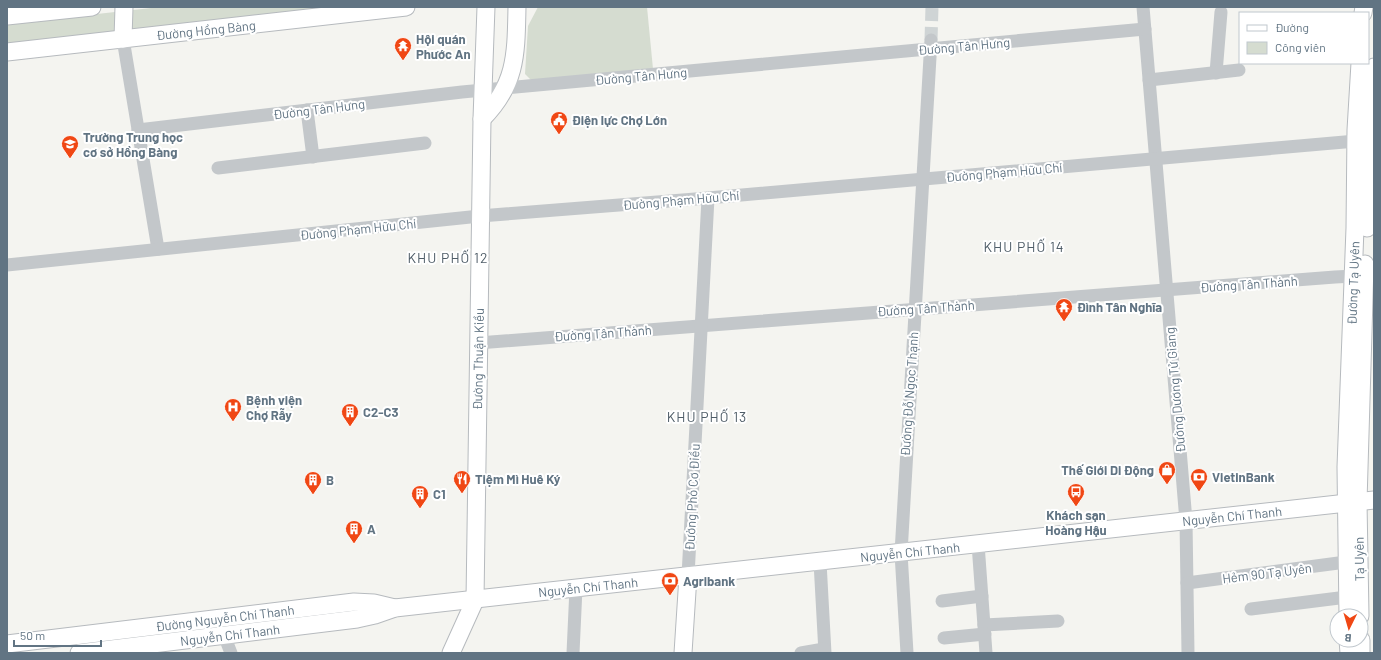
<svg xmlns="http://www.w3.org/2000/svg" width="1381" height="660" viewBox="0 0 1381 660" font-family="Barlow,sans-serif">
<rect width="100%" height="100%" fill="#f4f4f0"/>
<!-- green -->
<g fill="#d5dcd0">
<polygon points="160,7 349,7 7,44 7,24"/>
<polygon points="538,7 647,7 653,69 531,80 525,74 528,26"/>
</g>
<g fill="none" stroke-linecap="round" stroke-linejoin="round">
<!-- minor-tunnel -->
<polyline stroke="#cfd4d5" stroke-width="13" stroke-dasharray="13 6" stroke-linecap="butt" points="931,40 932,7"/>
<defs>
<g id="major">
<polyline points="1363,13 1364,7"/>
<polyline points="7,16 92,7"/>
<polyline points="123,39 124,7"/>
<polyline points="7,52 406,7"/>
<path d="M 482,119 C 517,84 516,53 517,7"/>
<polyline points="1367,228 1369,149 1374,67"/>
<polyline points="1348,616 1346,467 1355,228 1356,130 1360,63"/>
<polyline points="1360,616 1358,502 1365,264"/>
<polyline points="1348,640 1349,653"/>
<polyline points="1361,640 1361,653"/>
<polyline points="7,644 354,602 374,603 395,608"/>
<polyline points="79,653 357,619 375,615 395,608 1374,500"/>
<polyline points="451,653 475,600 482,119 486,7"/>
<polyline points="683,653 688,576"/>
</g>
</defs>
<!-- major casing -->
<use href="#major" stroke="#b6babe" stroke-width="19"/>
<!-- minor -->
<g stroke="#c3c7ca" stroke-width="13">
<polyline points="1143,7 1186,521 1188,653"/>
<polyline points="123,39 158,249"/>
<polyline points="1216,73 1221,12"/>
<polyline points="1149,80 1239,70"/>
<polyline points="307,110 313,157"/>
<polyline points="138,130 462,92 1145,29"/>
<polyline points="218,168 425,143"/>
<polyline points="7,265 480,216 708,198 1356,141"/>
<polyline points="478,343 1335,277 1374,275"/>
<polyline points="978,544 986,653"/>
<polyline points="820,562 825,653"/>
<polyline points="688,576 708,198"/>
<polyline points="1187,583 1346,562"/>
<polyline points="942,601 982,596"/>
<polyline points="1251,609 1347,597"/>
<polyline points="984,625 1058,621"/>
<polyline points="224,635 231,653"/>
<polyline points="944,638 985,634"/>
<polyline points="573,653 576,588"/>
<polyline points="801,653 824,649"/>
<polyline points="907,653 901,553 931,40"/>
</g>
<!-- major -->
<use href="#major" stroke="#fff" stroke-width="17"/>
</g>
<!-- icons -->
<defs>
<symbol id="temple-pin" viewBox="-11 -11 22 30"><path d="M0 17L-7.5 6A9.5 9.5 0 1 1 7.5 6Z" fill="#f04714" stroke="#fff"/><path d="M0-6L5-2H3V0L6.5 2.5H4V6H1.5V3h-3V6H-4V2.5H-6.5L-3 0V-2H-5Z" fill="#fff"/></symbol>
<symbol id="civic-pin" viewBox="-11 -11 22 30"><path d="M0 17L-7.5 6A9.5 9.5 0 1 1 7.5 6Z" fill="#f04714" stroke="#fff"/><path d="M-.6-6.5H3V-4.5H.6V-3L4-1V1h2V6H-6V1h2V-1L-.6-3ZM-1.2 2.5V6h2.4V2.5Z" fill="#fff"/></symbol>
<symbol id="school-pin" viewBox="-11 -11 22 30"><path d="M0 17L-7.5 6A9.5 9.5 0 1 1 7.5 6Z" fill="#f04714" stroke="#fff"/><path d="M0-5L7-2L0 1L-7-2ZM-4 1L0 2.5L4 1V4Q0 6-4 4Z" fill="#fff"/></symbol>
<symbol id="hospital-pin" viewBox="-11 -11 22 30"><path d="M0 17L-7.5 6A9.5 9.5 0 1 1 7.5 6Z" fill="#f04714" stroke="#fff"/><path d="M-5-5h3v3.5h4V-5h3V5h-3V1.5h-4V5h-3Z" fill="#fff"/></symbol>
<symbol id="building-pin" viewBox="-11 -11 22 30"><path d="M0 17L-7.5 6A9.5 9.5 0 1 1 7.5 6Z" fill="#f04714" stroke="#fff"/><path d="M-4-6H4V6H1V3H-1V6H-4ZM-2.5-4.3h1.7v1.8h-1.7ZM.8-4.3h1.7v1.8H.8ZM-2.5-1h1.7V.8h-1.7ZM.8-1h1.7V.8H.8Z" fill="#fff"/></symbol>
<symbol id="shop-pin" viewBox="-11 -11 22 30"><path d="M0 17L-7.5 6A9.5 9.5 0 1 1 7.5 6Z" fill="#f04714" stroke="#fff"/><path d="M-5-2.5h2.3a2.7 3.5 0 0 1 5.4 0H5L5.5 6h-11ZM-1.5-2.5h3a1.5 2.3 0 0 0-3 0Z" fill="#fff"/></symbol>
<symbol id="bank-pin" viewBox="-11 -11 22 30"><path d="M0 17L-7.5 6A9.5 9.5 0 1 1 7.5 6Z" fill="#f04714" stroke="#fff"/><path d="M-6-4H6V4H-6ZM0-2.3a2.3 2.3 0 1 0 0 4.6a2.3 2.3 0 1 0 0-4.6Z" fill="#fff"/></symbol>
<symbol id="restaurant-pin" viewBox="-11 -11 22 30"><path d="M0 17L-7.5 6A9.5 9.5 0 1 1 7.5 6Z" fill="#f04714" stroke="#fff"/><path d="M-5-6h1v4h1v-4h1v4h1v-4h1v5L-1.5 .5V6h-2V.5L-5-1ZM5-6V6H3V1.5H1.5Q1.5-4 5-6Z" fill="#fff"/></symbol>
<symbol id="bus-pin" viewBox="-11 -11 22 30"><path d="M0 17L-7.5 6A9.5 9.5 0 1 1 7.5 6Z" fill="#f04714" stroke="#fff"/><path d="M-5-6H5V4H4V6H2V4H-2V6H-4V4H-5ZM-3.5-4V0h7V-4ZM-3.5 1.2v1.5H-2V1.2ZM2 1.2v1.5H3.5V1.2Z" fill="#fff"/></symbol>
</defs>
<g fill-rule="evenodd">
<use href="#temple-pin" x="393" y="36" width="20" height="27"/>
<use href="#civic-pin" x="549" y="110" width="20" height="27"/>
<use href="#school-pin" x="60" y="134" width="20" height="27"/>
<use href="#temple-pin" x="1054" y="297" width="20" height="27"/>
<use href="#hospital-pin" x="223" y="397" width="20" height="27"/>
<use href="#building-pin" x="340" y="402" width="20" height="27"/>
<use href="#shop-pin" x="1157" y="460" width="20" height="27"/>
<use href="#bank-pin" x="1189" y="467" width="20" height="27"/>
<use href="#restaurant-pin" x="452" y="469" width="20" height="27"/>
<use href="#building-pin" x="303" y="470" width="20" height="27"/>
<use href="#bus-pin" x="1066" y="482" width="20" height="27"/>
<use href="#building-pin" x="410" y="484" width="20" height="27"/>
<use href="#building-pin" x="344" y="519" width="20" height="27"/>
<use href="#bank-pin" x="660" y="571" width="20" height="27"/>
</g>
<g text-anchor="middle" stroke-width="4" stroke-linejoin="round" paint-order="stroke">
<!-- street labels -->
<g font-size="13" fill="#617483" stroke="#fff">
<text transform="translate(206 30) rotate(-6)" y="5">Đường Hồng Bàng</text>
<text transform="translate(964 46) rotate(-5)" y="5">Đường Tân Hưng</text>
<text transform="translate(641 76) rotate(-5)" y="5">Đường Tân Hưng</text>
<text transform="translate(319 109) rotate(-7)" y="5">Đường Tân Hưng</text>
<text transform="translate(1004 172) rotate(-5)" y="5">Đường Phạm Hữu Chí</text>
<text transform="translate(681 200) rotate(-5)" y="5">Đường Phạm Hữu Chí</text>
<text transform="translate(358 229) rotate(-6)" y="5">Đường Phạm Hữu Chí</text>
<text transform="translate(1353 283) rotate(-88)" y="5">Đường Tạ Uyên</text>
<text transform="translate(1249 284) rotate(-4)" y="5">Đường Tân Thành</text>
<text transform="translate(926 308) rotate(-4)" y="5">Đường Tân Thành</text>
<text transform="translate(603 333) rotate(-4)" y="5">Đường Tân Thành</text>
<text transform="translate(478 359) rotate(-89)" y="5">Đường Thuận Kiều</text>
<text transform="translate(1175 390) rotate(-95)" y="5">Đường Dương Tử Giang</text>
<text transform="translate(909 394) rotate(-86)" y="5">Đường Đỗ Ngọc Thạnh</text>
<text transform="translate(692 497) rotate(-87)" y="5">Đường Phó Cơ Điều</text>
<text transform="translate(1232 516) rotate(-6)" y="5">Nguyễn Chí Thanh</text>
<text transform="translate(910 552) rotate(-6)" y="5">Nguyễn Chí Thanh</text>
<text transform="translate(1359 559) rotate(-91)" y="5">Tạ Uyên</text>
<text transform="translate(1267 573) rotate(-7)" y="5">Hẻm 90 Tạ Uyên</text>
<text transform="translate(588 587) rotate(-6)" y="5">Nguyễn Chí Thanh</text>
<text transform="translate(225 618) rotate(-7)" y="5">Đường Nguyễn Chí Thanh</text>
<text transform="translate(230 635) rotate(-7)" y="5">Nguyễn Chí Thanh</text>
</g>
<!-- poi labels -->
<g font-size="13" font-weight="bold" fill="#617483" stroke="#fff" text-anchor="start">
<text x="416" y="44">Hội quán<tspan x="416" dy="15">Phước An</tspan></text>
<text x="572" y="125">Điện lực Chợ Lớn</text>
<text x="83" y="142">Trường Trung học<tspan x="83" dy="15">cơ sở Hồng Bàng</tspan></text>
<text x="1077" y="312">Đình Tân Nghĩa</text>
<text x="246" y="405">Bệnh viện<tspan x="246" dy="15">Chợ Rẫy</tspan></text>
<text x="363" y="417">C2-C3</text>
<text x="1154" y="475" text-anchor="end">Thế Giới Di Động</text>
<text x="1212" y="482">VietinBank</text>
<text x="475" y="484">Tiệm Mì Huê Ký</text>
<text x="326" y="485">B</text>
<text x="433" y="499">C1</text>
<text x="1076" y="520" text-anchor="middle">Khách sạn<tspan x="1076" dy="15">Hoàng Hậu</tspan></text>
<text x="367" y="534">A</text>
<text x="683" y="586">Agribank</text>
</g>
<!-- neighbourhood labels -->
<g font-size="14" letter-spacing="1" fill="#4f5d68" stroke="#fff">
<text x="1024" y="252">KHU PHỐ 14</text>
<text x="448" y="263">KHU PHỐ 12</text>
<text x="707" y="422">KHU PHỐ 13</text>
</g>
</g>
<!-- border -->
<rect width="1381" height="660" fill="none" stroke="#617483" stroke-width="16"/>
<!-- legend -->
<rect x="1239" y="12" width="130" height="52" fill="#ffffff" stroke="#c0c7cd"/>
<rect x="1247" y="25" width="20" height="6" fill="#ffffff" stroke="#c0c7cd"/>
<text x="1275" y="32" font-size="12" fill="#617483">Đường</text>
<rect x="1247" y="42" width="20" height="12" fill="#d5dcd0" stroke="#c0c7cd"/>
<text x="1275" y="52" font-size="12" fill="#617483">Công viên</text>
<!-- north arrow -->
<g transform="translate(1349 628) rotate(185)"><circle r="19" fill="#ffffff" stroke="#c0c7cd"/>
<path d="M0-3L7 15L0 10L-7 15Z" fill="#f04714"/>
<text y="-6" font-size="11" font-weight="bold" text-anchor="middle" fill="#617483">B</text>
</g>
<!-- scale -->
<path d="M14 640v6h87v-6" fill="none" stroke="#617483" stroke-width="2"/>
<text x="20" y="640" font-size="12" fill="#617483" stroke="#ffffff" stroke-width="3" paint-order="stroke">50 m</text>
</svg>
